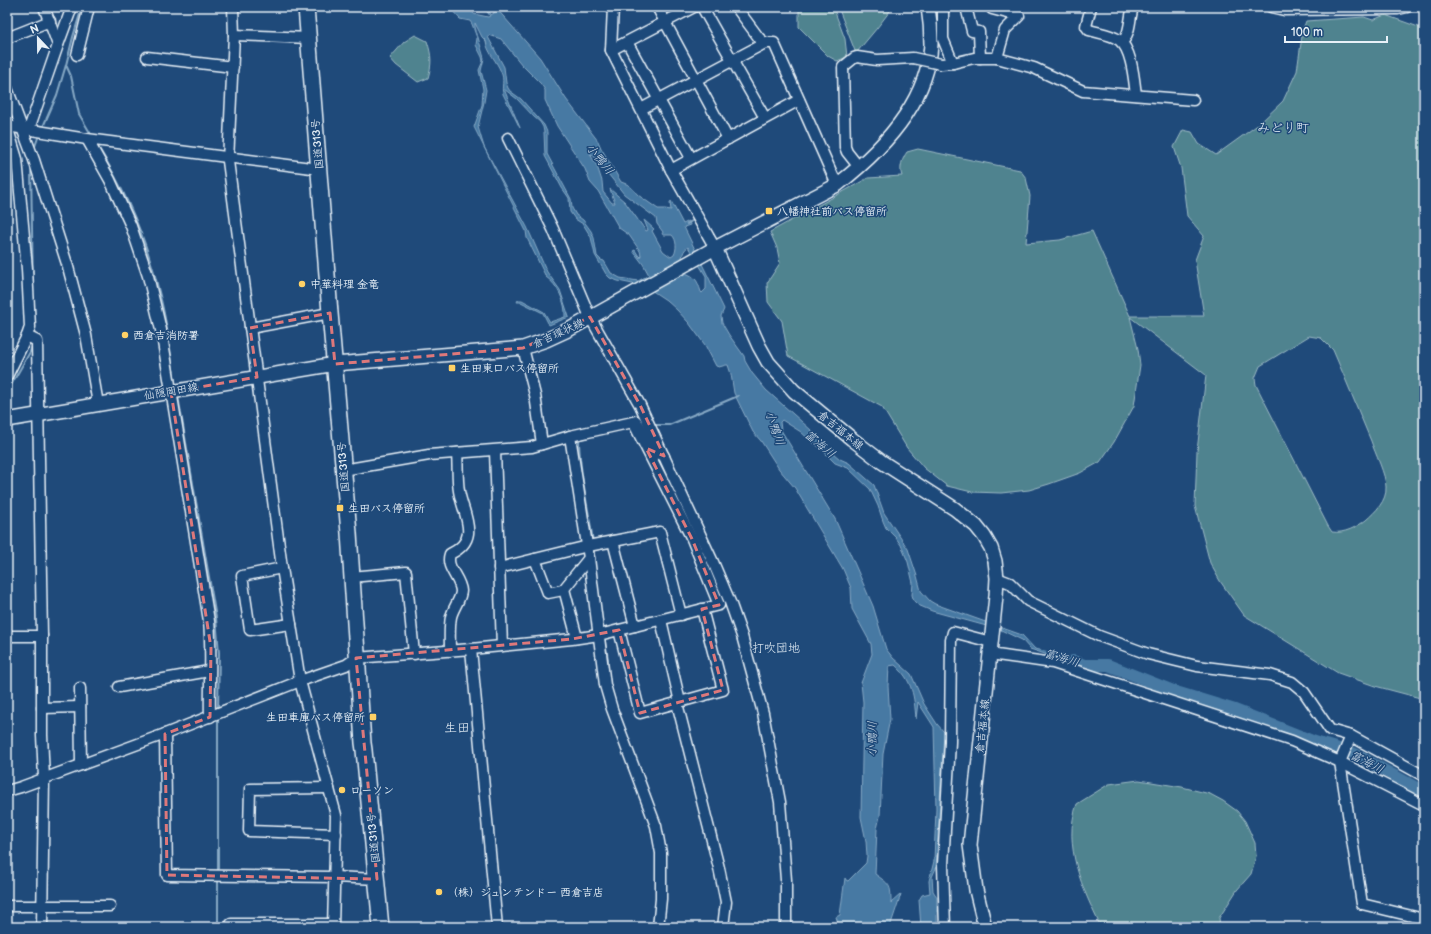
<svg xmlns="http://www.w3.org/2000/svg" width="1431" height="934" viewBox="0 0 1431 934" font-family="'Balsamiq Sans','Klee One',sans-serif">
<rect width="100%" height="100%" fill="#1f4a7a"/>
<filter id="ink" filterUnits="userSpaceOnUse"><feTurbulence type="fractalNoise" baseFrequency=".025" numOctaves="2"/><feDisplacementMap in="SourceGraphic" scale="8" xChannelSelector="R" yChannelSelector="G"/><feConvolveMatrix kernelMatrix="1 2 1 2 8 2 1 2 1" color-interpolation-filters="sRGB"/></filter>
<g filter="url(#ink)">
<!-- green -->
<g fill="#50838f" stroke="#9cbac4" fill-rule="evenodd">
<polygon points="799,7 833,7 845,39 847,57 837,61 828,56 799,27"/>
<polygon points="838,7 893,7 877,28 857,52 855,51"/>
<path d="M 1385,15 L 1424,29 L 1424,699 L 1375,686 L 1338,673 L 1244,615 L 1220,581 L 1210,563 L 1195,506 L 1197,451 L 1206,375 L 1130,317 L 1138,349 L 1140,365 L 1134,406 L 1114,442 L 1100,462 L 1080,473 L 1049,484 L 1029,490 L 1001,493 L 972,492 L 947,486 L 924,468 L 907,448 L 882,407 L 788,356 L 782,321 L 768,302 L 767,283 L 780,263 L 777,248 L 770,232 L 868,178 L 902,176 C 899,168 902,159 907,152 L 918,149 L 1020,170 L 1026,178 L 1030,196 L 1026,243 L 1060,240 L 1092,231 L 1130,316 L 1204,316 L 1195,260 L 1204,236 L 1187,216 L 1181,168 L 1174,147 L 1183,130 L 1192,132 L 1199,144 L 1216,155 L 1259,124 L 1283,101 L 1297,71 L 1303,29 L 1306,21 L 1364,17 L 1373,20 ZM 1309,336 L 1321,338 L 1333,350 C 1346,380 1358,410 1371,441 C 1375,453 1386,475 1386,487 C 1387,501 1375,512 1366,520 C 1357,527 1344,534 1332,532 L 1328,526 L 1256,385 L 1255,378 L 1260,366 Z"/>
<path d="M 415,35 L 427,41 C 432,56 432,64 428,78 L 418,82 L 396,65 L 390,58 L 404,42 Z"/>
<path d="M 1139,780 L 1182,787 L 1210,794 L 1223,801 L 1237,811 L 1245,821 L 1255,843 L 1256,856 L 1251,874 L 1237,890 L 1219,918 L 1220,927 L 1101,927 C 1083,890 1062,845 1077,804 L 1109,784 Z"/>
</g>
<!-- water -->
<path fill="#4679a3" stroke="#87a9c5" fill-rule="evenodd" d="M 449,7 L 467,7 L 474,14 L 488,17 L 490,16 L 484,7 L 487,7 L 491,15 L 494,13 L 495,7 L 496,8 L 540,58 L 566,99 L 598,141 L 601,148 L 621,182 L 629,185 L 638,195 L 658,209 L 665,209 L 671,210 L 670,203 L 671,201 L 683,224 L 689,221 L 690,225 L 684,227 L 724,309 L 721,316 L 722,323 L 729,335 L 744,356 L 745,361 L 752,373 L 766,390 L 811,430 L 827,448 L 840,459 L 849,463 L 874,485 L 884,513 L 908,549 L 917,576 L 921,591 L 930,601 L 935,604 L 1022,635 L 1035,649 L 1063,655 L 1090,665 L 1090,669 L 1030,649 L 1022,640 L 1001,630 L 932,611 L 918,605 L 914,601 L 912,595 L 913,583 L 908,562 L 901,545 L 896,538 L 886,528 L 883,521 L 878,506 L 870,489 L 848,468 L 835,463 L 819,447 L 811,441 L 801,432 L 782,420 L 780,422 L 781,430 L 835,519 L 873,606 L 886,649 L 893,658 L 911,674 L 924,704 L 937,724 L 944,732 L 936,868 L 932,877 L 933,891 L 937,897 L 937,927 L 921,927 L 919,900 L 922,895 L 930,893 L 929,881 L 934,861 L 936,809 L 934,727 L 918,702 L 916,719 C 914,696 913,681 895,665 L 889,666 L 888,686 L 890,719 L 883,754 L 880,816 L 877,829 L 875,874 C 890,885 891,884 891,903 L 901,894 L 890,927 L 837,927 L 838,923 L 836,917 L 840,915 L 845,878 L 846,880 L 848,881 L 866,863 L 867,856 L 866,841 L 861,817 L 863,702 L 861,683 L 872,654 L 871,644 L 852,609 L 851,588 L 843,569 L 795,488 L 779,469 L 761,441 L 753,432 L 734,393 L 731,374 L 728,365 L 726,365 L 719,367 L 716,366 L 705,345 L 689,323 L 677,310 L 666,300 L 651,290 L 633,284 L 618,281 L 610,278 L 606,274 L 595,255 L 591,237 L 583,224 L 575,219 L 570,212 L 569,198 L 562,188 L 545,156 L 544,132 L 543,127 L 540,122 L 534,117 L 517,99 L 504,89 L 520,128 L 503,94 C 501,87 505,80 501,72 C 497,61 487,52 486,41 L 482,37 L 475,23 L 475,27 L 484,58 L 481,71 L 486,90 L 484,102 L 478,127 L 484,147 L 527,227 L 547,272 L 560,290 L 569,317 L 549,325 L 543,313 L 521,302 L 517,302 L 518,300 L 522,300 L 544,312 L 550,322 L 565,317 C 566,303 558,285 546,277 L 527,238 L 526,231 L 474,127 L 482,105 L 483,89 L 479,70 L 483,61 L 482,57 L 476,45 L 477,38 L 472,24 L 470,21 L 460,19 ZM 489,35 L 501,39 L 522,65 L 541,84 L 545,90 L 545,100 L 557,126 L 585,169 L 590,182 L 598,191 L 619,228 L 629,235 L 640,251 L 641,255 L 640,258 L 635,250 L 633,251 L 643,264 L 649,275 L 638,281 L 620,278 L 611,273 L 604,261 L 601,260 L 597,256 L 594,238 L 591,231 L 583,220 L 576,215 L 572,208 L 571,199 L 547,154 L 547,132 L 544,125 L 521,99 L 510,91 L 508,88 L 506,83 L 504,67 L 488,37 ZM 590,154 L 593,155 L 624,194 L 656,218 L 657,224 L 663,232 L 662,234 L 664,235 L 672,235 C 677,240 677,249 674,255 L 671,257 L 663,251 L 652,231 L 654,229 L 644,220 L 648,230 L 646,231 L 625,202 L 610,189 L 615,203 L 612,203 L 603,192 L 602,181 L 597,166 ZM 688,247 L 706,276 L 706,289 L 702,293 L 701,292 C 697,279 695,276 682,272 C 682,263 680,252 688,247 Z"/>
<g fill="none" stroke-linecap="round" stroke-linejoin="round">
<!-- stream -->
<g stroke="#87a9c5" stroke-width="2">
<polyline points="66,65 71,76 79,114 92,136"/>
<polyline points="42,129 57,95 66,65 73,37 82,7"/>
<path d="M 97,145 C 126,192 149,245 161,300 C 168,328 171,358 176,387"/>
<polyline points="34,149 39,135"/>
<polyline points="31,165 33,291"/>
<polyline points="687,224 695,219"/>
<polyline points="7,392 30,352 32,345"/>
<polyline points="178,396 216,618 219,653 218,710"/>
<polyline points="653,425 669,425 738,396"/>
<path d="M 588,437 L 579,439 C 579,475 589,507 593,543"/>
<polyline points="593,549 595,564"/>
<polyline points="604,636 608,659 608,670"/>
<polyline points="218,872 218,716"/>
<polyline points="218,927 218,878"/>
</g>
<!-- river -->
<polyline stroke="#4679a3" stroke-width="12" points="1073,661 1084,665 1108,665 1176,692 1235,710 1315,742 1353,753 1424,792"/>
<defs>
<g id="minor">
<polyline points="233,7 234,35 228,161 282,568 300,681 336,815 333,927"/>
<polyline points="613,7 611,50 671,170 715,248"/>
<polyline points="657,7 728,139"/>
<polyline points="702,7 765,118"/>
<polyline points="736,7 759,38 765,43 774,43 837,185"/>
<polyline points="943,7 943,39 953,63"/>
<polyline points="967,7 967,11 972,31 979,32 980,58"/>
<path d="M 1091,7 L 1086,26 L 1089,30 C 1099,33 1111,34 1119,40 C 1132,49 1134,80 1136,95"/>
<polyline points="1271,7 1284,10 1398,9 1407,7"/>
<polyline points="992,9 1019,16 1005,30 997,58"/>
<polyline points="234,35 309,38"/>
<polyline points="7,38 50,21"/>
<polyline points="627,42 691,158"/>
<path d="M 1122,43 C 1131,32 1129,20 1133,7"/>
<polyline points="58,45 72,7"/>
<polyline points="611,50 694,7"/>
<polyline points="77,55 89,7"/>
<polyline points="147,57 233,67"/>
<polyline points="941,64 953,63 974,58 997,58 1034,68 1083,91 1193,100"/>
<polyline points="7,88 34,160 68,267 86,335 98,404"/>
<polyline points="641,109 765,43"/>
<polyline points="7,126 87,139 319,169"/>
<polyline points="29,129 58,45 44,7"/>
<polyline points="508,138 553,229 590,317 640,405 713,562 730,602 742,636 763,713 780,802 786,880 786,927"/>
<path d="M 87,139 L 110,180 L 131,226 L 148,276 L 161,330 L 209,621 C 212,653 209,685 210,717"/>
<polyline points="858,166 847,152 845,147 843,67 854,58 857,57 877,60 913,58"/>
<polyline points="671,170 799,100"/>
<polyline points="250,328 330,313"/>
<polyline points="27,336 37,341 42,636 42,735 44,778 42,927"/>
<polyline points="523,348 535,395 542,444"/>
<polyline points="7,376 27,336 30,327 27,269 17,159 7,126"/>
<polyline points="570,436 589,558 605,685 612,709 656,826 661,853 661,899 658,927"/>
<polyline points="495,451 502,646"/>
<polyline points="343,470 429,455 532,447 570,436 633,422"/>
<polyline points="613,541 635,626"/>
<polyline points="535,559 548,593 563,590 589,558"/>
<polyline points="282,568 242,576 250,630 291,624"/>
<polyline points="499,568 588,546 660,532 681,615"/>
<polyline points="351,577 406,572 414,654"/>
<polyline points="997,578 1010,583 1028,601 1099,636 1148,654 1197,666 1270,675 1292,682 1304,692 1330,730 1351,736 1424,776"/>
<polyline points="564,589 577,638"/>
<polyline points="661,620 680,702"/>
<polyline points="619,630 640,713 723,690 702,609"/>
<polyline points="7,636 42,636"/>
<polyline points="471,649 497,927"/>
<path d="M 450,651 C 450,640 449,627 451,617 C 453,608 461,599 461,591 C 460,577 445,568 450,554 C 482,539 463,515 459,491 C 457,479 458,465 457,453"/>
<polyline points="990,654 1053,663 1292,741 1340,762 1424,805"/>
<polyline points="119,687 209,671"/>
<polyline points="80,688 81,765"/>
<polyline points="677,703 719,868 726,902 723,927"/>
<polyline points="42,708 80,707"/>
<polyline points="165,734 167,875 334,877 377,879"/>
<polyline points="1351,736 1340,762 1362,904 1424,919"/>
<polyline points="329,788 250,789 249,831 336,834"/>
<polyline points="7,791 21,787 165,734 300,681 346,665 356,658 471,649 572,639 599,635 719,605 692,539 633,422 636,421 656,452 664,456"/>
<polyline points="7,906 110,906"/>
<polyline points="231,924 333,924"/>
<polyline points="945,927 943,865 950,742 951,640 953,632 991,642"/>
</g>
<g id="major">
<polyline points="715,248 759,346 768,362 794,391 852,439 882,462 955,509 976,526 984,536 991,548 995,561 997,578 996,596 970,845 976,890 985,927"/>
<path d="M 7,420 L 335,364 L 523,348 L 546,340 L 570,329 L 715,248 L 837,185 C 881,151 928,103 931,44 C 931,31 930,19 928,7"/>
</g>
<polyline id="highway" points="306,7 330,313 349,533 363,743 364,750 381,927"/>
</defs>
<!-- minor casing -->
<use href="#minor" stroke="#e8f1f8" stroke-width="13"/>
<!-- major casing -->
<use href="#major" stroke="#e8f1f8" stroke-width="16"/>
<!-- highway casing -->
<use href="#highway" stroke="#e8f1f8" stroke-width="18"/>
<!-- minor -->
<use href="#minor" stroke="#1f4a7a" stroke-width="10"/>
<!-- major -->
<use href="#major" stroke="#1f4a7a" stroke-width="13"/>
<!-- highway -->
<use href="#highway" stroke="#1f4a7a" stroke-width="15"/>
<defs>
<polyline id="minor-bridge" points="913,58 941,64"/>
</defs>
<!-- minor-bridge casing -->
<use href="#minor-bridge" stroke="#e8f1f8" stroke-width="13" stroke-linecap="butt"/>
<!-- minor-bridge -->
<use href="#minor-bridge" stroke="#1f4a7a" stroke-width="10"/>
</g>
</g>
<!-- marked area -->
<path fill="none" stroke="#dd787b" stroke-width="3" stroke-dasharray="8 5" stroke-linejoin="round" d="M 330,313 L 335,364 L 523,348 L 590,317 L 640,405 L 664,456 L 646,448 L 692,539 L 719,605 L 702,609 L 723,690 L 640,713 L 619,630 L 572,639 L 356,658 L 377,879 L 167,875 L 165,734 L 210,717 L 211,648 L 171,392 L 257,377 L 250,328 Z"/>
<!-- markers -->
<g fill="#ffd166" stroke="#1f4a7a" stroke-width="1.5">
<rect x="765" y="207" width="8" height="8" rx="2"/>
<circle cx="302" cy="284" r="4"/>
<circle cx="125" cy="335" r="4"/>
<rect x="448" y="364" width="8" height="8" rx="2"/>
<rect x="336" y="504" width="8" height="8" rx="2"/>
<rect x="369" y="713" width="8" height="8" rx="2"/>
<circle cx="342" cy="790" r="4"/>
<circle cx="439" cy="892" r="4"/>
</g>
<g text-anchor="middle" stroke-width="3" stroke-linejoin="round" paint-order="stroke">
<!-- street labels -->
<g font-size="11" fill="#e8f1f8" stroke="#1f4a7a">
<text transform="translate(317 144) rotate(-95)" y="4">国道313号</text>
<text transform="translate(558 333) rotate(-25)" y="4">倉吉環状線</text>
<text transform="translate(171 391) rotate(-10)" y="4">仙隠岡田線</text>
<text transform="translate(841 430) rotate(39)" y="4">倉吉福本線</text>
<text transform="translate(343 467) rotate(-95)" y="4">国道313号</text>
<text transform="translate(982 726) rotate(-84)" y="4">倉吉福本線</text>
<text transform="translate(373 838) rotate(-96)" y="4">国道313号</text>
</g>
<!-- poi labels -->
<g font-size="11" font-weight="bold" fill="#e8f1f8" stroke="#1f4a7a" text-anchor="start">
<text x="777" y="215">八幡神社前バス停留所</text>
<text x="310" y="288">中華料理 金竜</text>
<text x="133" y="339">西倉吉消防署</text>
<text x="460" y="372">生田東口バス停留所</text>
<text x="348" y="512">生田バス停留所</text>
<text x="365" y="721" text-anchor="end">生田車庫バス停留所</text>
<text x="350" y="794">ローソン</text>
<text x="447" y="896">（株）ジュンテンドー 西倉吉店</text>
</g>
<!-- water labels -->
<g font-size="12" font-style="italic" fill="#d0dfeb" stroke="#1f4a7a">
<text transform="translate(600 159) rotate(51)" y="4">小鴨川</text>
<text transform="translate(775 428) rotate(71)" y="4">小鴨川</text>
<text transform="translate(820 444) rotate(40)" y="4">富海川</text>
<text transform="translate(1062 658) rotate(17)" y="4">富海川</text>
<text transform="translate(872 739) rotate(-89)" y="4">小鴨川</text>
<text transform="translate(1367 762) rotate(27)" y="4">富海川</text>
</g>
<!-- neighbourhood labels -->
<g font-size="12" fill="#e8f1f8" stroke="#1f4a7a">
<text x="776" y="652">打吹団地</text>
</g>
<!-- quarter labels -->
<g font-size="13" fill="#e8f1f8" stroke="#1f4a7a">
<text x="1283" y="132">みどり町</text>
<text x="457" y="732">生田</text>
</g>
</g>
<!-- margin -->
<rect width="1431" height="934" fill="none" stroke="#1f4a7a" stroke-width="24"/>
<rect x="12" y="12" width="1407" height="910" fill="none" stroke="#e8f1f8" stroke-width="1.5" filter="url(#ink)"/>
<!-- north arrow -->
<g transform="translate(38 38) rotate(338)" stroke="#1f4a7a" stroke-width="3" paint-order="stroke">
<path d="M0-3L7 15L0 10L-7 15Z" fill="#e8f1f8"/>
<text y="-6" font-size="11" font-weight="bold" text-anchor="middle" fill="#e8f1f8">N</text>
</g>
<!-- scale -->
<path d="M1285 36v6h102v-6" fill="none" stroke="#e8f1f8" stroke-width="2"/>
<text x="1291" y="36" font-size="12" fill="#e8f1f8" stroke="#1f4a7a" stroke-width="3" paint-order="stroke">100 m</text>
</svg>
